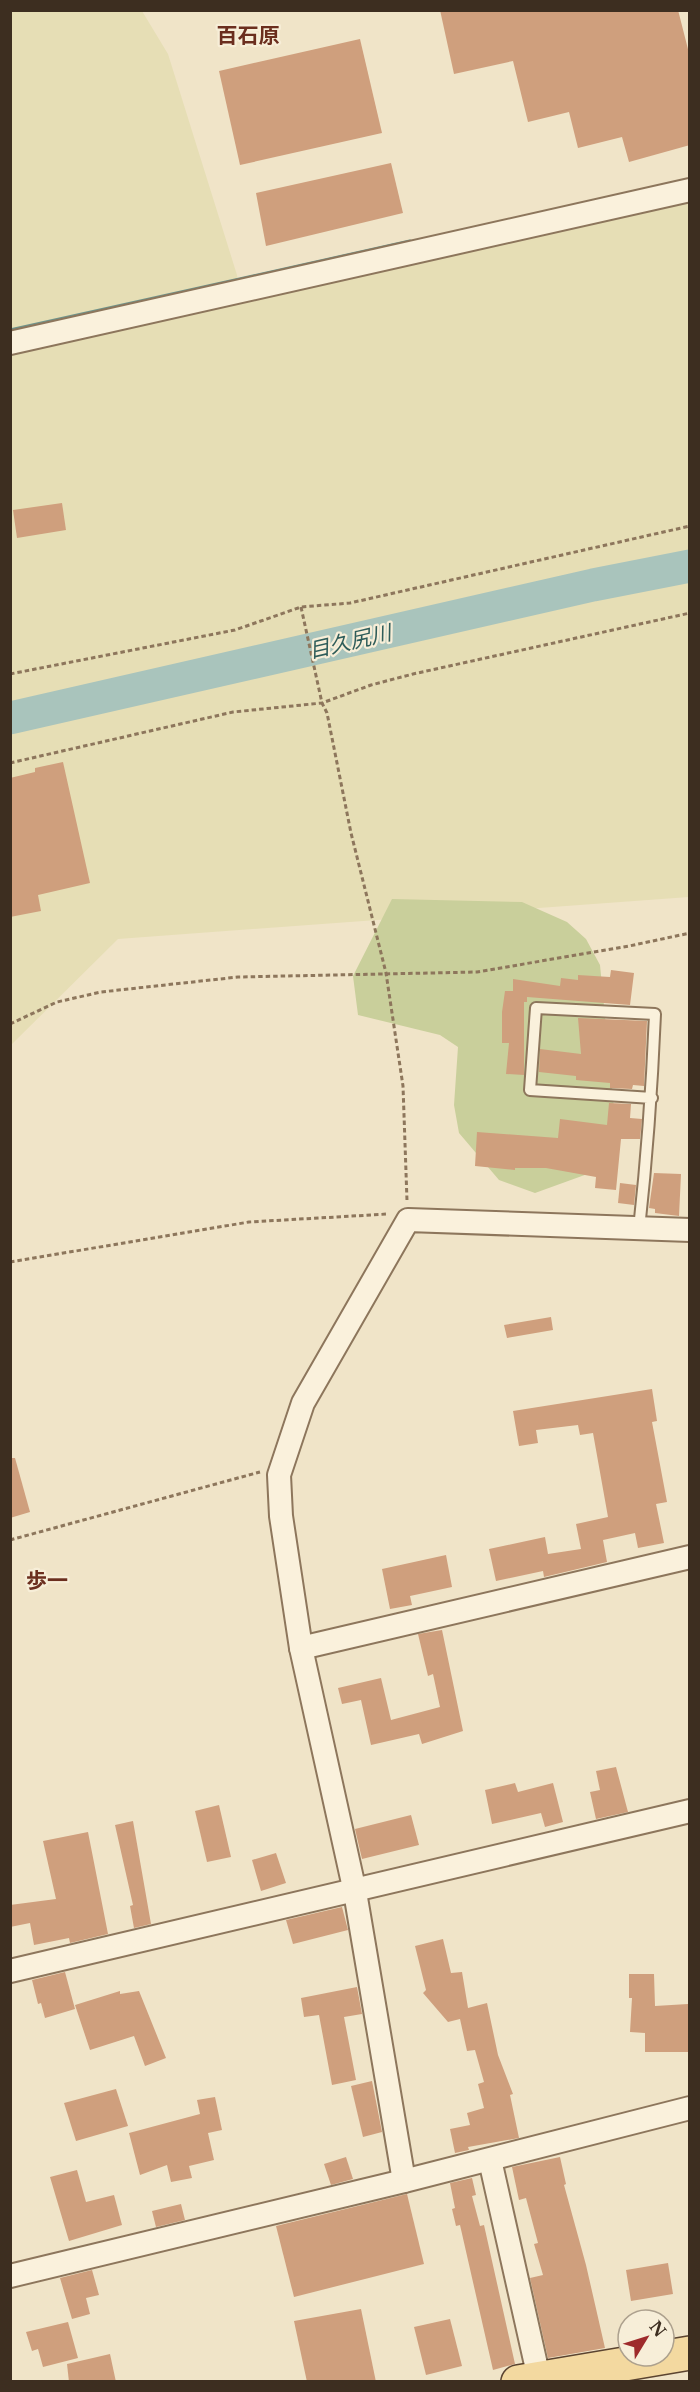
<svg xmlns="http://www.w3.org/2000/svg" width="700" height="2392" viewBox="0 0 700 2392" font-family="'Libre Baskerville','Noto Sans JP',serif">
<rect width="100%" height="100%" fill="#f0e4c8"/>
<!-- farmland -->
<polygon fill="#e6deb5" points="11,11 142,11 168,54 237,275 240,294 689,192 689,897 118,939 11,1045"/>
<!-- green -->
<polygon fill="#c9cf9b" points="392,899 522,902 567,922 586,939 600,965 615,1119 604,1168 535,1193 499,1180 459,1133 454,1105 458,1047 440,1035 358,1015 353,976"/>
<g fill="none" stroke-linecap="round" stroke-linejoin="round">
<!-- stream -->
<polyline stroke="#6f938a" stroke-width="5" points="10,331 410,242"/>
<!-- river -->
<polyline stroke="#a9c4bc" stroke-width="33" points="10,718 593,585 690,566"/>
</g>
<!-- building -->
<g fill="#cf9f7d">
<polygon points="440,10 678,10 690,57 690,145 629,162 622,137 578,148 569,112 528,122 513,61 454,74"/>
<polygon points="360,39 382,133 240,165 219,71"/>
<polygon points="391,163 403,213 266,246 256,193"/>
<polygon points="62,503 66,530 17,538 13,510"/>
<polygon points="63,762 90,883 38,895 41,911 10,917 10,778 35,772 35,768"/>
<polygon points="611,970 634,973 630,1005 527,997 527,1002 524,1002 524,1075 506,1074 509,1043 502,1043 502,1012 505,991 513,991 513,979 560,986 561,978 578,980 578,975 610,977"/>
<polygon points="578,1018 647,1021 644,1086 633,1085 632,1089 610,1088 610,1083 576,1080 576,1076 539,1072 540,1049 581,1054"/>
<polygon points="609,1103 631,1104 630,1118 642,1119 640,1139 621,1139 616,1190 595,1188 596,1177 546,1168 515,1168 515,1170 475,1166 477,1132 558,1138 560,1119 607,1125"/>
<polygon points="654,1173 681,1174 679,1216 655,1213 655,1209 649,1208"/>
<polygon points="620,1183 636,1185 634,1205 618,1203"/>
<polygon points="551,1317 553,1330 507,1338 504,1325"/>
<polygon points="652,1389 657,1421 652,1422 667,1502 656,1504 664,1543 638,1548 635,1533 603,1540 607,1562 544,1577 543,1571 496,1581 489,1549 545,1537 548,1554 581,1549 576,1524 608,1517 593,1433 580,1435 578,1425 536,1430 538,1443 519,1446 513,1411"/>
<polygon points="10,1458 15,1458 30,1512 10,1518"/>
<polygon points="446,1555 452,1587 410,1596 412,1605 390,1609 382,1569"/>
<polygon points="442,1630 463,1731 422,1744 419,1734 371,1745 361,1700 342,1704 338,1688 381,1678 391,1720 440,1707 433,1674 428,1676 418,1634"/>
<polygon points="616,1767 628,1812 596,1819 590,1792 600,1790 596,1771"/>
<polygon points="515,1783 518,1792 553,1783 563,1822 545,1827 541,1813 492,1824 485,1790"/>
<polygon points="219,1805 231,1857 207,1862 195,1811"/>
<polygon points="411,1815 419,1845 362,1859 355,1829"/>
<polygon points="133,1821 151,1924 134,1928 130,1906 133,1905 115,1825"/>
<polygon points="88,1832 108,1934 70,1943 69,1938 34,1945 30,1923 10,1927 10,1905 56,1899 43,1841"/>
<polygon points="276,1853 286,1883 261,1891 252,1860"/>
<polygon points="342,1907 348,1930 293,1944 286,1920"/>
<polygon points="443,1939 451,1973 462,1972 468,2008 487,2003 498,2055 513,2094 510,2095 519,2138 468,2147 469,2150 455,2153 450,2129 470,2125 467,2113 484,2108 478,2084 484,2082 475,2050 467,2051 460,2019 448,2022 423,1993 426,1990 415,1946"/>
<polygon points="65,1972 75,2009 45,2018 41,2003 38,2004 32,1980"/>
<polygon points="629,1974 654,1974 655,2006 688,2004 688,2052 645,2052 645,2033 630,2032 632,1998 629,1998"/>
<polygon points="357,1987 362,2014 344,2017 356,2080 332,2085 319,2015 304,2017 301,1998"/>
<polygon points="120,1991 120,1994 139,1991 166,2058 145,2066 134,2036 90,2050 75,2005"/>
<polygon points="372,2081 382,2132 363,2137 351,2086"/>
<polygon points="116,2089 128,2126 76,2141 64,2103"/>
<polygon points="215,2097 222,2130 208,2133 214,2160 189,2166 192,2178 171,2182 167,2165 140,2175 129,2133 200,2114 197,2100"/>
<polygon points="346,2157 353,2179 331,2185 324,2164"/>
<polygon points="560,2157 566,2184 564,2185 586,2265 605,2348 548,2358 530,2278 543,2275 534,2244 538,2243 526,2198 519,2200 512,2167"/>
<polygon points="77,2170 86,2202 114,2195 122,2225 69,2241 50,2177"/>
<polygon points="472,2178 476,2195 472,2196 480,2226 484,2225 515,2364 493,2370 460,2225 456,2226 452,2209 455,2208 450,2183"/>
<polygon points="407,2194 424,2264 294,2297 276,2226"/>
<polygon points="181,2204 185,2220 156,2227 152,2211"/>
<polygon points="668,2263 673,2294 631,2301 626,2270"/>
<polygon points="92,2270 99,2295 86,2298 90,2314 72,2319 60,2278"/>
<polygon points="361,2309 376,2382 307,2382 294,2321"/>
<polygon points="450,2319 462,2366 426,2375 414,2327"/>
<polygon points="68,2322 78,2358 43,2367 38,2349 32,2351 26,2332"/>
<polygon points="110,2354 116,2382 69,2382 67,2364"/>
</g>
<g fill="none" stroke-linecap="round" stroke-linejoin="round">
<defs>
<path id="service" d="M 639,1229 C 647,1157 652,1086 655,1014 L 536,1008 L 530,1090 L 652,1098"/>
<g id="minor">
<polyline points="10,343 690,190"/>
<polyline points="301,1648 690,1557"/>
<polyline points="10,1971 690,1811"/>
<polyline points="490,2160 539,2378"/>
<polyline points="404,2181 355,1892 301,1648 281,1516 279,1475 303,1403 408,1220 690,1230"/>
<polyline points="10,2276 404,2181 690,2108"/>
</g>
<polyline id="primary" points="518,2382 690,2353"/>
</defs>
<!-- service casing -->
<use href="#service" stroke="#8d765c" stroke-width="14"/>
<!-- minor casing -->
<use href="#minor" stroke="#8d765c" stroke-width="26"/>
<!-- primary casing -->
<use href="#primary" stroke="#5b4430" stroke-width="36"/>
<!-- path -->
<g stroke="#8d765c" stroke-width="3" stroke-dasharray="4.5 3" stroke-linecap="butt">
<polyline points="301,607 322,703 327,713 351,833 386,973 403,1086 407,1201"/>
<polyline points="10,674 235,630 301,607 350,603 690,526"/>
<polyline points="10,763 233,712 322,703 371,685 413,674 690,613"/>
<polyline points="10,1024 57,1002 101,992 238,977 477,972 629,946 690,933"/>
<polyline points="10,1262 249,1222 388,1214"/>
<polyline points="10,1540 260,1472"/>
</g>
<!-- service -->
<use href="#service" stroke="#faf1dc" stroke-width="10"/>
<!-- minor -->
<use href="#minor" stroke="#faf1dc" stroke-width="22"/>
<!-- primary -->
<use href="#primary" stroke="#f3d9a0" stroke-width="33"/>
</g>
<g text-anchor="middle" stroke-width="4.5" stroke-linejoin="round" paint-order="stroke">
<!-- neighbourhood labels -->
<g font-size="21" font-weight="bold" fill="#6b2e1e" stroke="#f7eed8">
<text x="248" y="43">百石原</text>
<text x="47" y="1588">歩一</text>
</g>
<!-- water labels -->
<g font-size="21" font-style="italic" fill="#2f5d5a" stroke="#f7eed8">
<text transform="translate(350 642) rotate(-13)" y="7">目久尻川</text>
</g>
</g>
<!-- border -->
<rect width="700" height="2392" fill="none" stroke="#3d2e20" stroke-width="24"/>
<!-- north arrow -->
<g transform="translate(646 2338) rotate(52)"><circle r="28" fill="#f7eed8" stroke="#ada18e" stroke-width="1.5"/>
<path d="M0-4.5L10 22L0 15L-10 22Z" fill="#9e2a2b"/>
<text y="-9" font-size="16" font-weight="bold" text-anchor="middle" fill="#3d2e20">N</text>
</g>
</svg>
